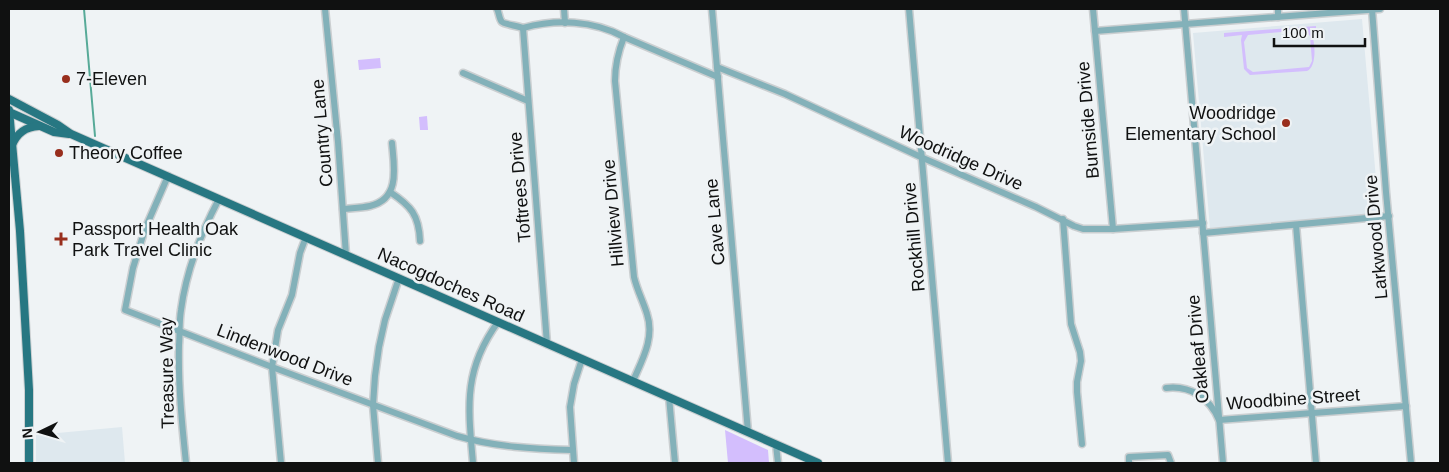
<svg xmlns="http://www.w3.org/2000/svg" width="1449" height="472" viewBox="0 0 1449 472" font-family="Helvetica,sans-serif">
<rect width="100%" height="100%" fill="#eff3f5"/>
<!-- built -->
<g fill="#dee8ee">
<polygon points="1362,19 1379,213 1210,228 1193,33"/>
<polygon points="122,427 125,463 36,463 36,435"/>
</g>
<!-- green -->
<g fill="#d3befd" fill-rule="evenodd">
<path d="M 1316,26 L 1316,29 L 1310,30 C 1315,38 1318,66 1307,71 L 1250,75 L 1244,69 L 1241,40 L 1242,35 L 1224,37 L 1224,33 ZM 1303,30 L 1307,32 L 1310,36 L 1312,61 L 1309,67 L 1253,72 L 1247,68 L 1244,42 L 1248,35 Z"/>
<polygon points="380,58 381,68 359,70 358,60"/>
<polygon points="427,116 428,130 420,130 419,117"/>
<polygon points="725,430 768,450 769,463 728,463"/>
</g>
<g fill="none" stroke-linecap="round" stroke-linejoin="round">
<!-- stream -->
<polyline stroke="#57aa98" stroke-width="2" points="84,9 95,136"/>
<defs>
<g id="minor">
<polyline points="325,9 338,142 346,255"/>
<path d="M 497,9 C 499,12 499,19 502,22 C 503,24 518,26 523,28"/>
<polyline points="564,9 565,23"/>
<polyline points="712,9 748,432"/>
<polyline points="909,9 948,463"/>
<polyline points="1093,9 1113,229"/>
<polyline points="1184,9 1223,463"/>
<polyline points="1278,9 1278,17"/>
<polyline points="1372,9 1386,192 1411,463"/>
<polyline points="523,28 547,344"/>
<path d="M 523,28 C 556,19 593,20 624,37 L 718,77"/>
<polyline points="1095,31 1380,9"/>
<path d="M 624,37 C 618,52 615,64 615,81 L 634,277 C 637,290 643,301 647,314 C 655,338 642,360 633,381"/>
<polyline points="717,67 785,94 923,158 1036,207 1074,226 1083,229 1113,229 1203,223"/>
<polyline points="463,73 528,101"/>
<path d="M 168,176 L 145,229 L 133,268 L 125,310 L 272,367 L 457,436 C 495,447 534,449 572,450"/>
<path d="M 390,192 C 411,206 419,215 420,241"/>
<path d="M 343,209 C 352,208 361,208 370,206 C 401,199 394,166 392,143"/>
<polyline points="1063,219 1071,324 1080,352 1081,361 1077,382 1077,392 1082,444"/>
<polyline points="1296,225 1316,463"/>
<polyline points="1203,233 1389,216"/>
<path d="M 1166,388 C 1190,385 1210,398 1219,420 L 1406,406"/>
<polyline points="669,397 675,463"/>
<polyline points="776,445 778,463"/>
<path d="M 186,463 C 182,424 178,385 179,345 C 180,334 179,322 181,310 C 186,272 201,233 219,199"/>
<polyline points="281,463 272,367 278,330 292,295 300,253 306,237"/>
<polyline points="378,463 373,405 375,376 379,347 385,320 399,278"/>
<path d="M 473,463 C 468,407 463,370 498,322"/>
<polyline points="574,463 570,407 574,384 582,359"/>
<polyline points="1129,463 1129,457 1168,455 1171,463"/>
</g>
<g id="major">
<polyline points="9,99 58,125 71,134 818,463"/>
<polyline points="9,110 20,231 29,390 29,463"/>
<polyline points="9,112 54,132 69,134"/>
<path d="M 12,145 C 17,133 25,127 39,126"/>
</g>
</defs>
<!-- minor casing -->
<use href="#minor" stroke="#cbcfd1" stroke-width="9"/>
<!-- major casing -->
<use href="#major" stroke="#cbcfd1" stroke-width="10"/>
<!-- minor -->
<use href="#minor" stroke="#83b1b9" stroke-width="6"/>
<!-- major -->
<use href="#major" stroke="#277782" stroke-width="8"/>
</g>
<!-- markers -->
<g fill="#982e1d" stroke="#eff3f5" stroke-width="2">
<circle cx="66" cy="79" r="5"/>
<circle cx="1286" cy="123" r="5"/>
<circle cx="59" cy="153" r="5"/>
<path d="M58.5 231.5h5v5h5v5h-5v5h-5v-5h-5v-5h5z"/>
</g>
<g text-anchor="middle" stroke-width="5" stroke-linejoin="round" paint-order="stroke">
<!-- poi labels -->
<g font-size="18" fill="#101111" stroke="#eff3f5" text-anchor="start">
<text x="76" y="85">7-Eleven</text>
<text x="1276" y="119" text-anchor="end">Woodridge<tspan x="1276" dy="21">Elementary School</tspan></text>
<text x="69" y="159">Theory Coffee</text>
<text x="72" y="235">Passport Health Oak<tspan x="72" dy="21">Park Travel Clinic</tspan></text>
</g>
<!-- street labels -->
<g font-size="18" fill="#101111" stroke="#eff3f5">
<text transform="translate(1088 120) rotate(-95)" y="6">Burnside Drive</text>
<text transform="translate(322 133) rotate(-95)" y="6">Country Lane</text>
<text transform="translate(961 158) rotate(24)" y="6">Woodridge Drive</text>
<text transform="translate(520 187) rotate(-95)" y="6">Toftrees Drive</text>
<text transform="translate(613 213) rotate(-95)" y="6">Hillview Drive</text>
<text transform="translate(715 222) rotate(-95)" y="6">Cave Lane</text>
<text transform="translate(914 237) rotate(-95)" y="6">Rockhill Drive</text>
<text transform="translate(1376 237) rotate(-95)" y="6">Larkwood Drive</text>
<text transform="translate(451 285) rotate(24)" y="6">Nacogdoches Road</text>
<text transform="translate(1198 349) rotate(-95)" y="6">Oakleaf Drive</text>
<text transform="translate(285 355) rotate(21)" y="6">Lindenwood Drive</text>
<text transform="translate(167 373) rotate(-91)" y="6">Treasure Way</text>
<text transform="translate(1293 399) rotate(-4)" y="6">Woodbine Street</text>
</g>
</g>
<!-- border -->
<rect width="1449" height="472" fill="none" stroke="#101111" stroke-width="20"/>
<!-- north arrow -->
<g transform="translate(40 432) rotate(265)" stroke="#eff3f5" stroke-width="4" paint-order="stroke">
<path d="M0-4L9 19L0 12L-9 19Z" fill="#101111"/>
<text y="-8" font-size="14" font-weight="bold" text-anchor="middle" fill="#101111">N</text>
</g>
<!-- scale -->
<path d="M1274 38v8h91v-8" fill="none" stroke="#101111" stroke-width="2.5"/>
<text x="1282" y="38" font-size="15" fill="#101111" stroke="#eff3f5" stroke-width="4" paint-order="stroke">100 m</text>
</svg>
